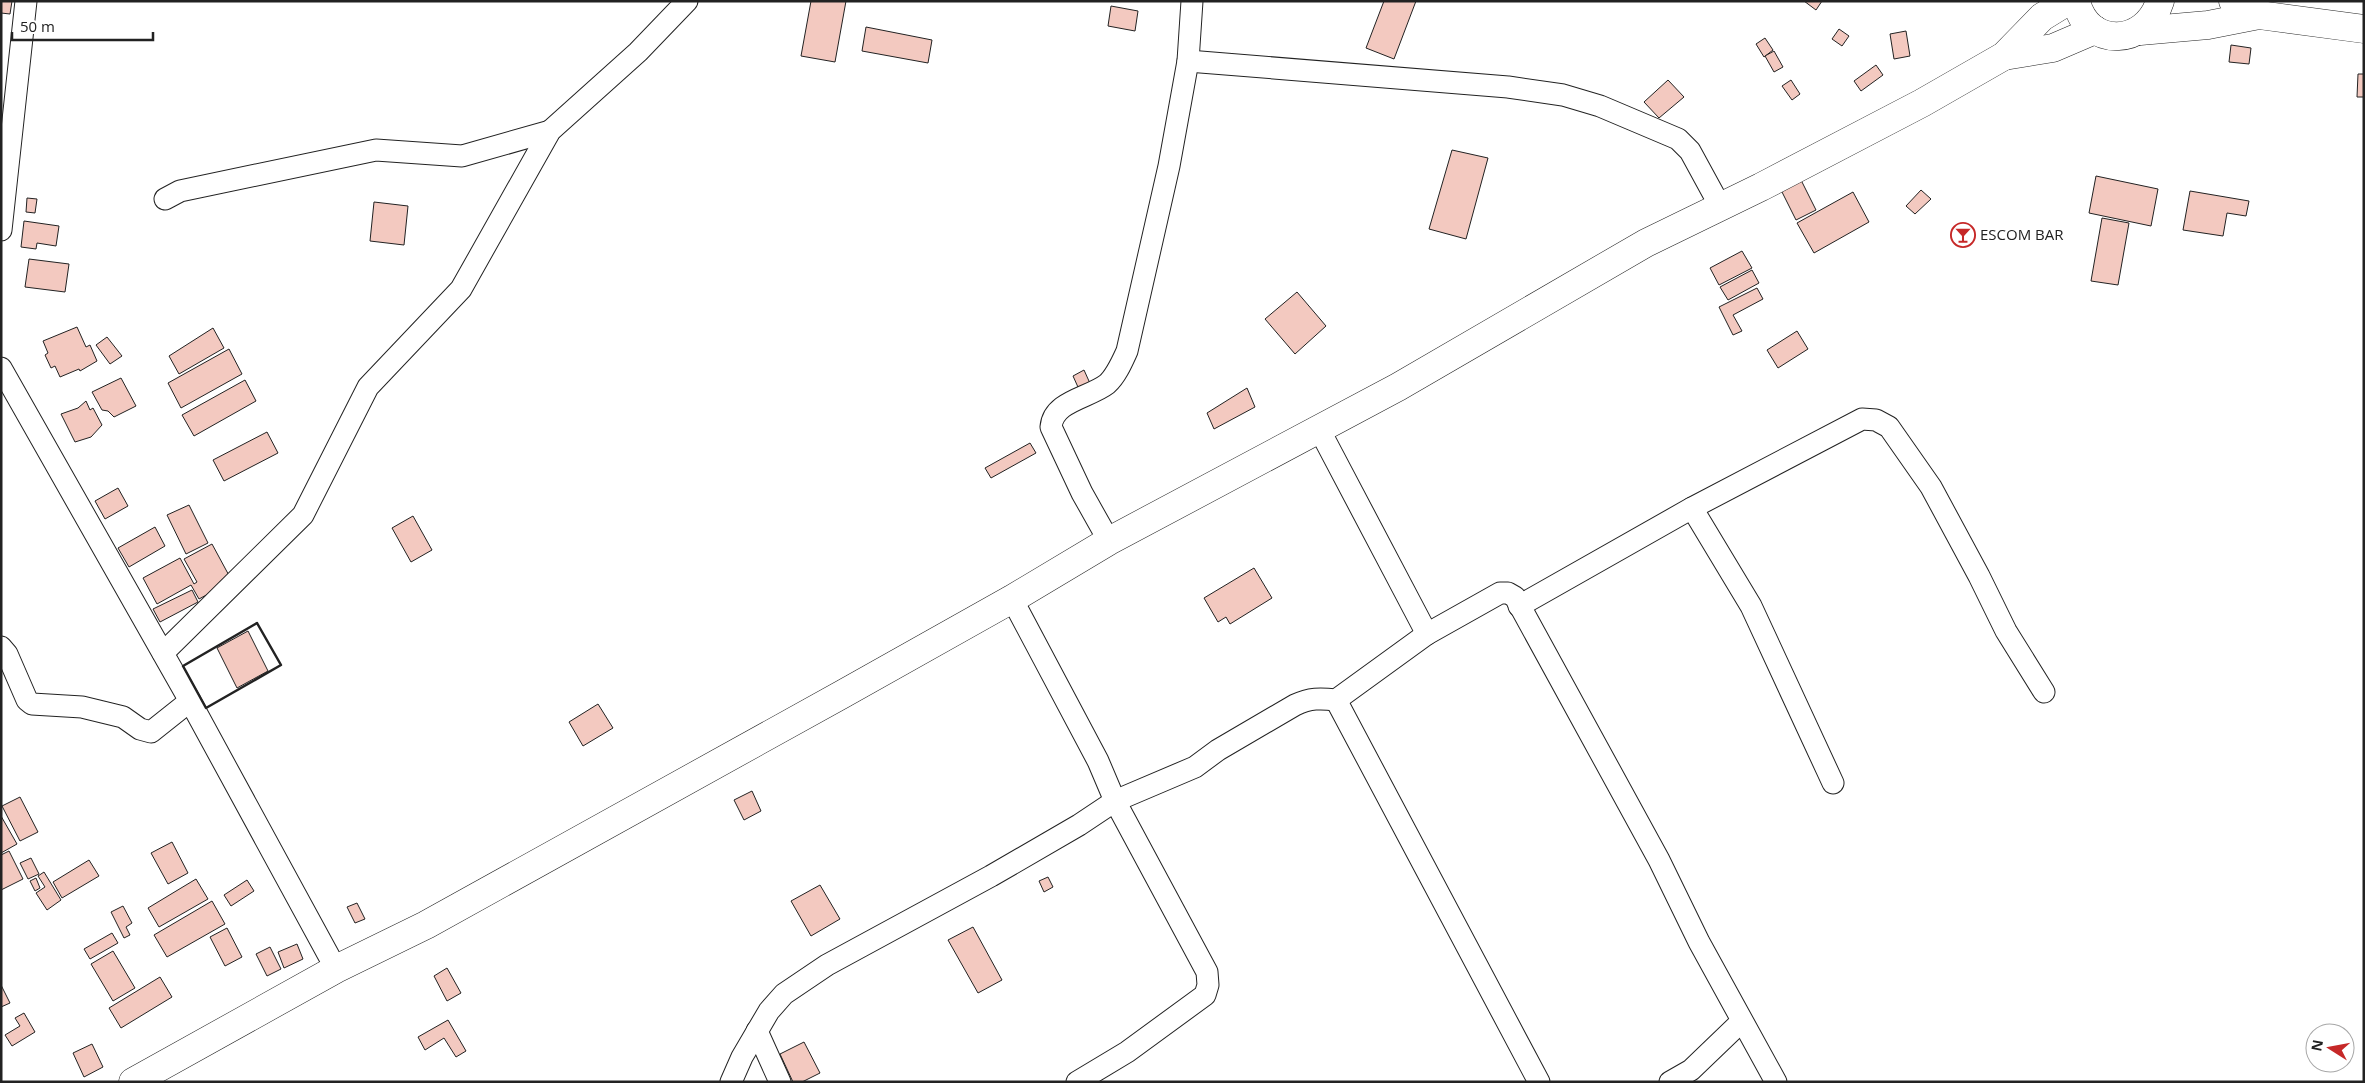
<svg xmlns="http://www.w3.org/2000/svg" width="2365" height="1083" viewBox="0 0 2365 1083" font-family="'Open Sans',sans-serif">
<rect width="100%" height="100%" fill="#fff"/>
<!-- building -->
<g fill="#f3c9c0" stroke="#222">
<polygon points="1,1 12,1 10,14 1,13"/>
<polygon points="811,1 846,1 835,62 801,56"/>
<polygon points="1384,1 1416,1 1394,59 1366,48"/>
<polygon points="1804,1 1822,1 1816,10"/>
<polygon points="1111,6 1138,11 1135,31 1108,26"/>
<polygon points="866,27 932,40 928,63 862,51"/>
<polygon points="1839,29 1849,36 1842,46 1832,39"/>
<polygon points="1906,31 1910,56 1894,59 1890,34"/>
<polygon points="1765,38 1773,50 1764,57 1756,44"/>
<polygon points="2231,45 2251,48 2249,64 2229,62"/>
<polygon points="1774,51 1783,67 1774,72 1765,56"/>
<polygon points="1876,65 1883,75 1861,91 1854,81"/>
<polygon points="2358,74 2364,74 2364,97 2357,97"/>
<polygon points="1668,80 1684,97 1659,118 1644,102"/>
<polygon points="1791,80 1800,94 1792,100 1782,86"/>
<polygon points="1452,150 1488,158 1466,239 1429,229"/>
<polygon points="2096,176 2158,189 2151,226 2089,213"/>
<polygon points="1801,180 1816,210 1796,220 1781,190"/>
<polygon points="1921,190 1931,199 1915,214 1906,206"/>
<polygon points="2190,191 2249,201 2246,216 2227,213 2223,236 2183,230"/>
<polygon points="1853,192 1869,222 1814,253 1797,223"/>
<polygon points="27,198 37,199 35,213 26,212"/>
<polygon points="374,202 408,206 404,245 370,241"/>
<polygon points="2102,218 2129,223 2118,285 2091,281"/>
<polygon points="24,221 59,226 56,246 37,243 36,249 21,247"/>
<polygon points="1742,251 1752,268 1719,285 1710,268"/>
<polygon points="29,259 69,264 65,292 25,287"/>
<polygon points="1752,270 1759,283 1728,300 1720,287"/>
<polygon points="1757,288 1763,299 1733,315 1742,331 1733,335 1719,307"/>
<polygon points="1297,292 1326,326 1295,354 1265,319"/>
<polygon points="77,327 86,347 90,345 97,361 80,371 79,369 60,377 55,366 51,368 45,355 48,353 43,341"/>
<polygon points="213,328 224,348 179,374 169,356"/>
<polygon points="1797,331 1808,349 1778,368 1767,350"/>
<polygon points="107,337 122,356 110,364 96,345"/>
<polygon points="229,349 242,374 181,408 168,383"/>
<polygon points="1084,370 1093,390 1082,396 1073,376"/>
<polygon points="121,378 136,406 114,417 108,411 102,410 92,392"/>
<polygon points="245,380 256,401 194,436 182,415"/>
<polygon points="1247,388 1255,407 1214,429 1207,413"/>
<polygon points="86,401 90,410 93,408 102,425 91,437 75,442 61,414 78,408"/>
<polygon points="267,432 278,453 224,481 213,460"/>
<polygon points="1030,443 1036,453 991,478 985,468"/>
<polygon points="118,488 128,506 105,519 95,501"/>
<polygon points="189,505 208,543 186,554 167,515"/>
<polygon points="413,516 432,550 411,562 392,528"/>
<polygon points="155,527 165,546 129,567 118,548"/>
<polygon points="212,544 232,581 199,599 191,585 157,604 143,578 180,558 194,584 197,582 184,559"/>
<polygon points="1254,568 1272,598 1230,624 1226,617 1218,622 1204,598"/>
<polygon points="192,590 198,602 160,622 153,609"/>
<polygon points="248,631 268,671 237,688 217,648"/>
<polygon points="598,704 613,728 583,746 569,722"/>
<polygon points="752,791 761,811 744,820 734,800"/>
<polygon points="20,797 38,832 20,841 2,806"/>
<polygon points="1,816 17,844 1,853"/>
<polygon points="172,842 188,873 168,884 151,853"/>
<polygon points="9,851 23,879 1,890 1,855"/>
<polygon points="31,858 39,874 28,879 20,863"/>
<polygon points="89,860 99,876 62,898 53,882"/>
<polygon points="44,872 61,900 47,910 36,893 45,887 38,876"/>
<polygon points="1048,877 1053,887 1044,892 1039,881"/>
<polygon points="36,878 40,888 35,891 30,881"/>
<polygon points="196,879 208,899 159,927 148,908"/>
<polygon points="247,880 254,891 231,906 224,895"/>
<polygon points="820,885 840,919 811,936 791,901"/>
<polygon points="212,901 225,924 167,957 154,935"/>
<polygon points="357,903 365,919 355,923 347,907"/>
<polygon points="123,906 132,923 126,927 130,935 124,938 111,912"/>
<polygon points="973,927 1002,980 978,993 948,940"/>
<polygon points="227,928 242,957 225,966 210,937"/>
<polygon points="112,933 118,943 90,959 84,949"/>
<polygon points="297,944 303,959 284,968 278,952"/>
<polygon points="270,947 281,969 267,976 256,954"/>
<polygon points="113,951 135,988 113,1001 91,964"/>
<polygon points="447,968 461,993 447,1001 434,976"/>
<polygon points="160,977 172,997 121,1028 109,1008"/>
<polygon points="1,985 10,1003 1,1007"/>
<polygon points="24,1013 35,1032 12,1046 5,1035 20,1026 15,1018"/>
<polygon points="448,1020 466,1051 456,1057 444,1038 425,1050 418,1037"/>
<polygon points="804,1042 820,1073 802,1082 793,1082 780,1054"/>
<polygon points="92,1044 103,1067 84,1077 73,1053"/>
</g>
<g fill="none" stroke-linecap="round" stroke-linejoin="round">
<defs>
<g id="minor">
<polyline points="1188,61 1508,87 1563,95 1600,106 1678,139 1690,151 1720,206"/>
<polyline points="165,199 180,191 376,150 462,156 550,131"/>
<polyline points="1,230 26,1"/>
<polyline points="1,368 190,701 336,969"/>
<polyline points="1319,429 1427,634 1500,593 1508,593 1515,597 1659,860 1699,942 1776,1082"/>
<polyline points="1692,508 1751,606 1833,783"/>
<path d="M 1109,541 L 1082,493 L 1051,427 C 1053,401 1089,398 1107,384 C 1116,376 1122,362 1127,351 L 1169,166 L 1188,61 L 1192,1"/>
<polyline points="1012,599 1098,761 1115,801 1207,972 1208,985 1205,995 1127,1052 1077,1082"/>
<polyline points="1519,606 1692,508 1862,419 1876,420 1889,427 1931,487 1979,576 2006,631 2044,692"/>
<polyline points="1,647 7,654 27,700 32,704 82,707 123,717 140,729 151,732 190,701"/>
<polyline points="163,653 303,515 368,387 461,289 550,131 638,52 687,1"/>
<polyline points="1336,700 1539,1082"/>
<polyline points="757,1031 780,1082"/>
<path d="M 731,1082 L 742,1057 L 769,1011 L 784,994 L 827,965 L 991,876 L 1079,825 L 1115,801 L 1195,767 L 1218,750 L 1295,705 C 1310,698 1320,698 1336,700 L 1427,634"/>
<polyline points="1670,1082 1691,1070 1741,1022"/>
</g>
<g id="highway">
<path d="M 2076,1 C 2087,49 2146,47 2160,1"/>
<polyline points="2233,1 2259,15 2364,29"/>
<polyline points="2140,31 2208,25 2259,15"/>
<polyline points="2004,56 2053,48 2095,30"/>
<polyline points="133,1082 336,969 426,925 841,695 1012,599 1109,541 1398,387 1646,243 1761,187 1922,103 2004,56 2042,17 2068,1"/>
</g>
</defs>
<!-- minor casing -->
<use href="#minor" stroke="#222" stroke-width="23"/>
<!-- highway casing -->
<use href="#highway" stroke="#222" stroke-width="29"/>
<!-- minor -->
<use href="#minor" stroke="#fff" stroke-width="21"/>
<!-- highway -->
<use href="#highway" stroke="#fff" stroke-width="28"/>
<!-- wall -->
<polygon stroke="#222" stroke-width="2.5" points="257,623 281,665 206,708 183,666"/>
</g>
<!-- icons -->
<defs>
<symbol id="bar-ring" viewBox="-11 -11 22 22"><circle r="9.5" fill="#fff" stroke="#c62828" stroke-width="1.5"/><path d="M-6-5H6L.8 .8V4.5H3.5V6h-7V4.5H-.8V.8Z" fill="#c62828"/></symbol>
</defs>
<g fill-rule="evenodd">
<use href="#bar-ring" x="1949" y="221" width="28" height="28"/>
</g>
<g text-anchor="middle" stroke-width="4" stroke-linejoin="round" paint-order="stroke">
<!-- poi labels -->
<g font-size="15" fill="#222" stroke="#fff" text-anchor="start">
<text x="1980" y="240">ESCOM BAR</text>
</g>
</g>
<!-- border -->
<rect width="2365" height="1083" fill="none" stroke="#222222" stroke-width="5"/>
<!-- north arrow -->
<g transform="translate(2330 1048) rotate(281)"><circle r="24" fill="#ffffff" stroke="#a7a7a7"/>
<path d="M0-4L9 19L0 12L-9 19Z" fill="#c62828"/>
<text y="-8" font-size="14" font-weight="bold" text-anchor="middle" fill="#222222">N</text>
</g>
<!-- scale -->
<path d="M12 32v8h141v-8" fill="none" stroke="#222222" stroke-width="2.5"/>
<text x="20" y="32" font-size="15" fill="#222222" stroke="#ffffff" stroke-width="4" paint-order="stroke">50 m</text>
</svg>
